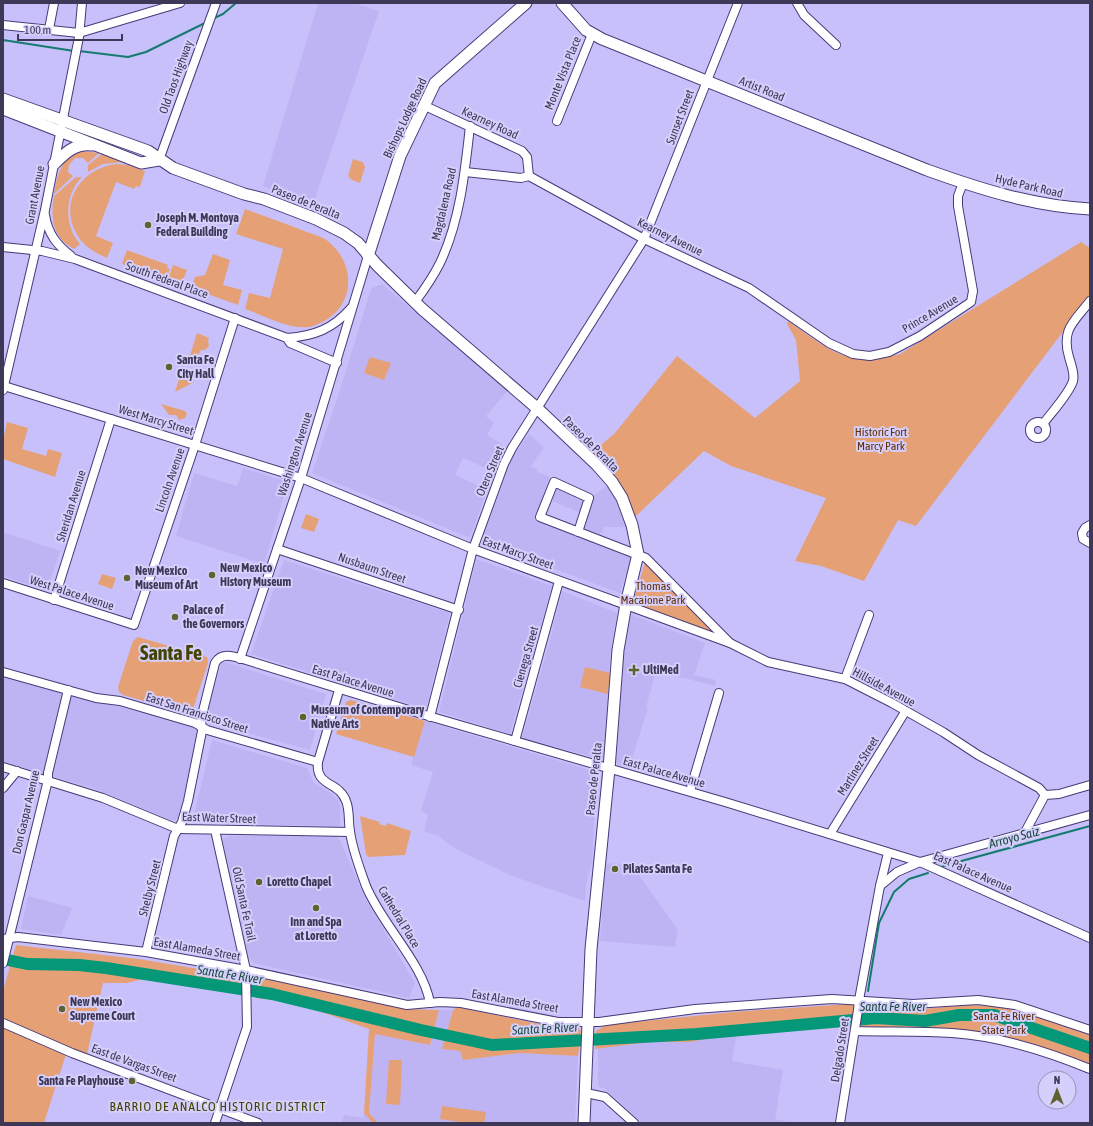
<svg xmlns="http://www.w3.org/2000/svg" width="1093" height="1126" viewBox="0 0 1093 1126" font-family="'Asap Condensed',sans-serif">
<rect width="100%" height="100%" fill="#c8c0fa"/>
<!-- built -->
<g fill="#beb4f4">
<polygon points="318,3 354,3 379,11 312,207 263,186"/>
<polygon points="382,284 508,390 486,416 494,423 487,435 507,448 495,472 463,458 455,475 487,490 470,538 312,473 341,387 368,298 372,288"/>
<polygon points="529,434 544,447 531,466 538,470 537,472 550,477 534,520 632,556 620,593 481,542 513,456"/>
<polygon points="243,468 288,482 264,564 176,536 194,473 237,486"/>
<polygon points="558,486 587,498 581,513 552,501"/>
<polygon points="607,486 614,496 622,518 626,522 627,527 604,527 599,537 581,530 590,498"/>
<polygon points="3,532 60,551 47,591 3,576"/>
<polygon points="476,559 552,586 510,734 439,712"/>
<polygon points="284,560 450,613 426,709 251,654"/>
<polygon points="562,591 617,613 610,656 605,760 522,738 550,640"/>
<polygon points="630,614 705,643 694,675 716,680 715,686 676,676 677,671 658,664 646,707 648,708 629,768 616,763 623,653"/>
<polygon points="222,661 326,694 310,750 204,721"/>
<polygon points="3,676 192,726 199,731 179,817 175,820 171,820 93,788 3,762"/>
<polygon points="425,721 593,771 596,781 592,862 586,885 585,901 512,876 456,849 438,836 424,831 428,814 421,811 433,772 411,765"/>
<polygon points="212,740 307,768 314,783 331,793 338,800 340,806 340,826 192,823"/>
<polygon points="230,836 335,836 340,840 365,898 415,983 409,998 253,963 249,958 223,841 224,838"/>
<polygon points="606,863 632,865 678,930 675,947 600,941"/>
<polygon points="28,896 72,908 61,935 21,929"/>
<polygon points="439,1010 453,1010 442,1049 460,1051 463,1060 520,1053 578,1056 575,1123 378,1123 369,1113 375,1034 430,1045"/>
<polygon points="737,1032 732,1061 783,1070 775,1119 793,1123 642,1123 605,1089 598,1086 598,1048 649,1042 691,1042"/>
<polygon points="364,1113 373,1123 342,1123 344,1115 363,1118"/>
</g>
<!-- green -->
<g fill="#e6a076">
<path d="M 82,151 L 99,153 L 88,163 L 83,158 L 75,158 L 69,165 L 68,172 L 73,176 L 54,194 C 57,176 61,156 82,151 Z"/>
<polygon points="102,154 123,162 103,164 88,172 88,165"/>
<polygon points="353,159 363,162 365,167 360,183 352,180 348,176"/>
<path d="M 116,164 L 128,165 L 145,171 L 140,187 L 136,186 L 134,189 L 116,182 L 96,236 L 113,243 L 107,258 C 96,253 84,247 78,236 C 57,204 81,168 116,164 Z"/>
<path d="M 76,177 L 82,177 C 64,195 64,226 80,244 L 74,249 C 53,238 50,218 54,196 Z"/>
<path d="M 245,209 C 264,216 283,223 302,230 C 311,234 323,236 330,243 C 355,265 355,302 326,320 C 320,323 315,326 309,327 C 287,329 265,316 245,309 L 249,293 L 270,298 L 283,249 L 236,234 Z"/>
<path d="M 1081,242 L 1090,248 L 1090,296 L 916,526 L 898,520 L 864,581 L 821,566 L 795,561 L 826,498 L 731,466 L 704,451 L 635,517 L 627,497 L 613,474 L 592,453 L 615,433 L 677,356 L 755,418 L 800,381 L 796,340 L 787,324 L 788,321 C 831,351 847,368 900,354 Z"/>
<polygon points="127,250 168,265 167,268 170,269 166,279 122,264"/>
<polygon points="213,254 230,260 223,285 242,290 238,305 191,288 195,277 205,275"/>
<polygon points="173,265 187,270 181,285 168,280"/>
<polygon points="197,333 209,338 208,340 209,346 205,350 201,350 193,364 188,362"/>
<polygon points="370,357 391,363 384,380 364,373"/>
<polygon points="182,369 186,369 194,382 175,392"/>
<polygon points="161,404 185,411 187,414 185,418 179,420 176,415 169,415"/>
<polygon points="7,422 28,428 22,449 46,456 48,449 62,453 55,477 3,459 3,441"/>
<polygon points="306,514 319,519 314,532 301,528"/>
<polygon points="645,562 712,629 712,632 635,603 634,600"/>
<polygon points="102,574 116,578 112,589 98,584"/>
<polygon points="138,637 207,657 208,663 192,712 187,713 123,695 119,692 118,687 133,641"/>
<polygon points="585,667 610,673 608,694 580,687"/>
<polygon points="351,700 425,721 414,757 336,734 346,702"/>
<polygon points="360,816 380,822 379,824 386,826 387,823 411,831 405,855 368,857 366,854"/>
<polygon points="16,945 139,959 229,974 239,978 239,994 151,977 127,983 103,983 87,1054 68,1048 44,1123 3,1123 3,991"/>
<polygon points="257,979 268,979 405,1009 439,1010 430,1045 375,1034 369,1113 378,1123 373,1123 364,1113 369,1029 297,1003 256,998 255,983"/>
<polygon points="849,1004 912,1010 968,1005 995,1006 1022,1012 1090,1035 1090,1065 1037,1046 860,1026 790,1031 740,1032 691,1042 649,1042 595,1049 596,1031 606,1025 733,1012"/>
<polygon points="457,1007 555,1027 579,1028 581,1032 578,1056 520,1053 463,1060 460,1051 442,1049 453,1010"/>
<polygon points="389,1060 402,1060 400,1105 386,1104"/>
<polygon points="442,1106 486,1112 484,1123 467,1123 440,1119"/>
</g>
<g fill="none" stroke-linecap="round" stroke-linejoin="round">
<!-- stream -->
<g stroke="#157b6e" stroke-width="2">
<polyline points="212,19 223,14 236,3"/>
<polyline points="3,40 74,51"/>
<polyline points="79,51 128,57 146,52 207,22"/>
<polyline points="943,866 1090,826"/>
<polyline points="868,991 879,923 894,892 909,879 928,873"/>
</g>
<!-- river -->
<polyline stroke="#049878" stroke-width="12" points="3,959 27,964 79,965 106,968 272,994 421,1030 492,1045 697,1034 876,1018 925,1021 959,1015 994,1015 1090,1048"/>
<defs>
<g id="minor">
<polyline points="797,3 804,15 836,45"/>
<polyline points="3,25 79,33 180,3"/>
<polyline points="49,29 54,3"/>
<polyline points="423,105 522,151 527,157 529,176"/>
<polyline points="557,121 592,34"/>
<polyline points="159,160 216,3"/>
<polyline points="465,172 521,178 529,176 644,239 749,288 829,343 853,354 870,356 889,352 920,336 971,302 973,291 958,206 958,196 963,183"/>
<path d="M 45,215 C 48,234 57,245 71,256"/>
<path d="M 3,247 L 42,251 L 75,259 L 287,338 C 314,336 333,329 351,308"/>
<path d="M 415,302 C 424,290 433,277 440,263 C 460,221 465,172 470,126"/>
<polyline points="287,338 290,343 337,363"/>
<polyline points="4,386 301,478 473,549 730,643"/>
<polyline points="3,390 45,210 79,37 82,3"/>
<circle cx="1038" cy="430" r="8"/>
<path d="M 1043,424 C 1051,413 1069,394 1073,381 C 1075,373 1071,365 1069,357 C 1061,329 1074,322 1090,301"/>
<polyline points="1090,525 1085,528 1082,533 1083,539 1090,543"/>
<polyline points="578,532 589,498 554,482 540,517 646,558 730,643 768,662 845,679 892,703 943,732 978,755 1039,788 1045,795 1059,794 1090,785"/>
<polyline points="277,549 459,610"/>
<polyline points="3,583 134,625 195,445 235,318"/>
<polyline points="54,600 111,419"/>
<polyline points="240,659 301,478 368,256"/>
<polyline points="3,672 96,698 120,701 195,723 207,730 318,762"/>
<polyline points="845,679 869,615"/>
<path d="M 339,690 L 318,762 C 315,787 339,781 346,801 C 350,810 348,821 350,831 C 352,849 360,869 366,886 C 382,925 423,963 430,1003"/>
<polyline points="430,717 473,549 504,464 512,448 644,239 738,3"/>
<polyline points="515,741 559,581"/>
<polyline points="3,767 103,798 178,829 350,832"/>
<polyline points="3,788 17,771"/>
<polyline points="690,791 719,693"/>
<polyline points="215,830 246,970 247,1027 215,1123"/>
<polyline points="830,834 905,712"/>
<polyline points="1024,834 1045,795"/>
<polyline points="880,886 897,872 920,862 1090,815"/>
<polyline points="3,939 18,937 146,952 246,970 407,1005 440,1002 461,1003 558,1022 599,1022 695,1009 832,999 913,1004 978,1000 1015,1005 1090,1030"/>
<path d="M 146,952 L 174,836 L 182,822 L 188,801 L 202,731 L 201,719 L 215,663 C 222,651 235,657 246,660 L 425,715 L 725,802 L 920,862 L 1090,938"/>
<polyline points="3,963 48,780 48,773 68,690"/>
<polyline points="3,1023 72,1053 258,1123"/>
<path d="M 855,1031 C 887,1032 920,1031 952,1033 C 1000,1036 1046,1051 1090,1069"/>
<polyline points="586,1093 605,1097 634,1123"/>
<polyline points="840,1123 858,1010 859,1000 880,886 888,853"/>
</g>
<g id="major">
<path d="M 562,3 L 586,30 L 602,39 L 927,170 C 980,189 1033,206 1090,209"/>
<polyline points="3,99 148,151 173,168 244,194 264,199 316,219 344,233 358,243 377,265 422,309 538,409 597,465 612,482 622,498 632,525 638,554 626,604 618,650 609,769 591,949 584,1123"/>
<polyline points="3,109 141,163 159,160"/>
<path d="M 54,164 C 65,153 75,143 92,145"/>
<polyline points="368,256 400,156 435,83 526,3"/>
</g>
</defs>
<!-- minor casing -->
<use href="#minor" stroke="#483a78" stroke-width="10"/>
<!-- major casing -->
<use href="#major" stroke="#483a78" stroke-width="13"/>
<!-- minor -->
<use href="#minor" stroke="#fff" stroke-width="8"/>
<!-- major -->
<use href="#major" stroke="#fff" stroke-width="11"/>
</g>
<!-- markers -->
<g fill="#5f622f" stroke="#d5cffb" stroke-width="1.5">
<circle cx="148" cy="225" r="4"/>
<circle cx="169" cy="367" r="4"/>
<circle cx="212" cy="575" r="4"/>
<circle cx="127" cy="578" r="4"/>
<circle cx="175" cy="617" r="4"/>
<path d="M632 664h4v4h4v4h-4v4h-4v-4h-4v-4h4z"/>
<circle cx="303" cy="717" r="4"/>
<circle cx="615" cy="869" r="4"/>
<circle cx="259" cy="882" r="4"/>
<circle cx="316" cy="908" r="4"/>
<circle cx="62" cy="1009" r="4"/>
<circle cx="132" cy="1081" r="4"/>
</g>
<g text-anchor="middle" stroke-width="4" stroke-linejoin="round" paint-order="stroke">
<!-- street labels -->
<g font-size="12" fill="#3d3856" stroke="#d5cffb">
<text transform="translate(563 73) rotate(-68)" y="4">Monte Vista Place</text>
<text transform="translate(176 77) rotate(-70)" y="4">Old Taos Highway</text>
<text transform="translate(762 89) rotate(22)" y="4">Artist Road</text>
<text transform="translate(680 117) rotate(-69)" y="4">Sunset Street</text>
<text transform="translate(405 118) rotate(-65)" y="4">Bishops Lodge Road</text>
<text transform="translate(490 123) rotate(25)" y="4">Kearney Road</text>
<text transform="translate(1029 186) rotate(13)" y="4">Hyde Park Road</text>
<text transform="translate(35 195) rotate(-79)" y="4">Grant Avenue</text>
<text transform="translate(306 202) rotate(22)" y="4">Paseo de Peralta</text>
<text transform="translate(444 204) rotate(-77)" y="4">Magdalena Road</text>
<text transform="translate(670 237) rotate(26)" y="4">Kearney Avenue</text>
<text transform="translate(167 280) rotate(20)" y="4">South Federal Place</text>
<text transform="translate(930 314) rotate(-31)" y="4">Prince Avenue</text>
<text transform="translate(156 420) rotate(17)" y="4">West Marcy Street</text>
<text transform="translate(591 444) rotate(45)" y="4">Paseo de Peralta</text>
<text transform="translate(295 454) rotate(-72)" y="4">Washington Avenue</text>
<text transform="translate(490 471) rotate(-67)" y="4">Otero Street</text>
<text transform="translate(170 480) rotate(-71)" y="4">Lincoln Avenue</text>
<text transform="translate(71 506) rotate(-73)" y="4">Sheridan Avenue</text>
<text transform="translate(518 553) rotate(20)" y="4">East Marcy Street</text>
<text transform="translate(372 568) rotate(19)" y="4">Nusbaum Street</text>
<text transform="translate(72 593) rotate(18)" y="4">West Palace Avenue</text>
<text transform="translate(526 657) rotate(-74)" y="4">Cienega Street</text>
<text transform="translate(353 681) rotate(17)" y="4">East Palace Avenue</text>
<text transform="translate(884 687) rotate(28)" y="4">Hillside Avenue</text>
<text transform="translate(197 713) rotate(18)" y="4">East San Francisco Street</text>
<text transform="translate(858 766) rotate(-58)" y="4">Martinez Street</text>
<text transform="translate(664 772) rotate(16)" y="4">East Palace Avenue</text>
<text transform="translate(594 779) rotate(-84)" y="4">Paseo de Peralta</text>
<text transform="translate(26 812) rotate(-77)" y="4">Don Gaspar Avenue</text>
<text transform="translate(219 818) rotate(2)" y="4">East Water Street</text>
<text transform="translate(973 872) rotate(24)" y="4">East Palace Avenue</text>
<text transform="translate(150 888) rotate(-76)" y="4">Shelby Street</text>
<text transform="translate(244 904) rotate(78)" y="4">Old Santa Fe Trail</text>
<text transform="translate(399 917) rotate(59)" y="4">Cathedral Place</text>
<text transform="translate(197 949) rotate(10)" y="4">East Alameda Street</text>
<text transform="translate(515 1001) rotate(10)" y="4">East Alameda Street</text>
<text transform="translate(840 1050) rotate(-81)" y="4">Delgado Street</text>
<text transform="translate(134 1063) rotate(20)" y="4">East de Vargas Street</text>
</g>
<!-- poi labels -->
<g font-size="12" font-weight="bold" fill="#3d3856" stroke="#d5cffb" text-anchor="start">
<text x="156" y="222">Joseph M. Montoya<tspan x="156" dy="14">Federal Building</tspan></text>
<text x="177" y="364">Santa Fe<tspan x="177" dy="14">City Hall</tspan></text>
<text x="220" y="572">New Mexico<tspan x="220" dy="14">History Museum</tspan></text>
<text x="135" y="575">New Mexico<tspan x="135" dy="14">Museum of Art</tspan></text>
<text x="183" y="614">Palace of<tspan x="183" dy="14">the Governors</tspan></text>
<text x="643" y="674">UltiMed</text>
<text x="311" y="714">Museum of Contemporary<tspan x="311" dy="14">Native Arts</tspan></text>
<text x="623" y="873">Pilates Santa Fe</text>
<text x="267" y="886">Loretto Chapel</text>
<text x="316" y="926" text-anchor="middle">Inn and Spa<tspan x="316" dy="14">at Loretto</tspan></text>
<text x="70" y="1006">New Mexico<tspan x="70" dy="14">Supreme Court</tspan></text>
<text x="124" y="1085" text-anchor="end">Santa Fe Playhouse</text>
</g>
<!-- park labels -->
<g font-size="12" fill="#612e07" stroke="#d5cffb">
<text x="881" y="436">Historic Fort<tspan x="881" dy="14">Marcy Park</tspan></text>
<text x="653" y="590">Thomas<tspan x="653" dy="14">Macaione Park</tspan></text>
<text x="1004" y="1020">Santa Fe River<tspan x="1004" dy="14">State Park</tspan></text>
</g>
<!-- water labels -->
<g font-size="13" font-style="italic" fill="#1b4c3e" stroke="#d5cffb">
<text transform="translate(1014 837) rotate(-15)" y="5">Arroyo Saiz</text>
<text transform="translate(230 974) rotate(9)" y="5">Santa Fe River</text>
<text x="893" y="1011">Santa Fe River</text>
<text transform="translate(545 1028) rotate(-3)" y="5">Santa Fe River</text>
</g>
<!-- neighbourhood labels -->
<g font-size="13" letter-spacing="1" fill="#434403" stroke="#d5cffb">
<text x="218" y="1111">BARRIO DE ANALCO HISTORIC DISTRICT</text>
</g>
<!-- town labels -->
<g font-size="20" font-weight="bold" fill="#434403" stroke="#d5cffb">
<text x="171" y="660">Santa Fe</text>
</g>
</g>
<!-- border -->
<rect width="1093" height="1126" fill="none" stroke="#3d3856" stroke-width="8"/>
<!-- north arrow -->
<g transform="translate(1057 1090)"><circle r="19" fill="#d5cffb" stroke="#9893b9"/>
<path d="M0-3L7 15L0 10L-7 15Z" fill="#5f622f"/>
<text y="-6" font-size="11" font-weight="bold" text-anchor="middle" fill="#3d3856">N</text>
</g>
<!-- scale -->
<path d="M18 34v6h104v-6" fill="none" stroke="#3d3856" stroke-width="2"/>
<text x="24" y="34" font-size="12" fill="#3d3856" stroke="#d5cffb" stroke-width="3" paint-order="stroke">100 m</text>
</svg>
